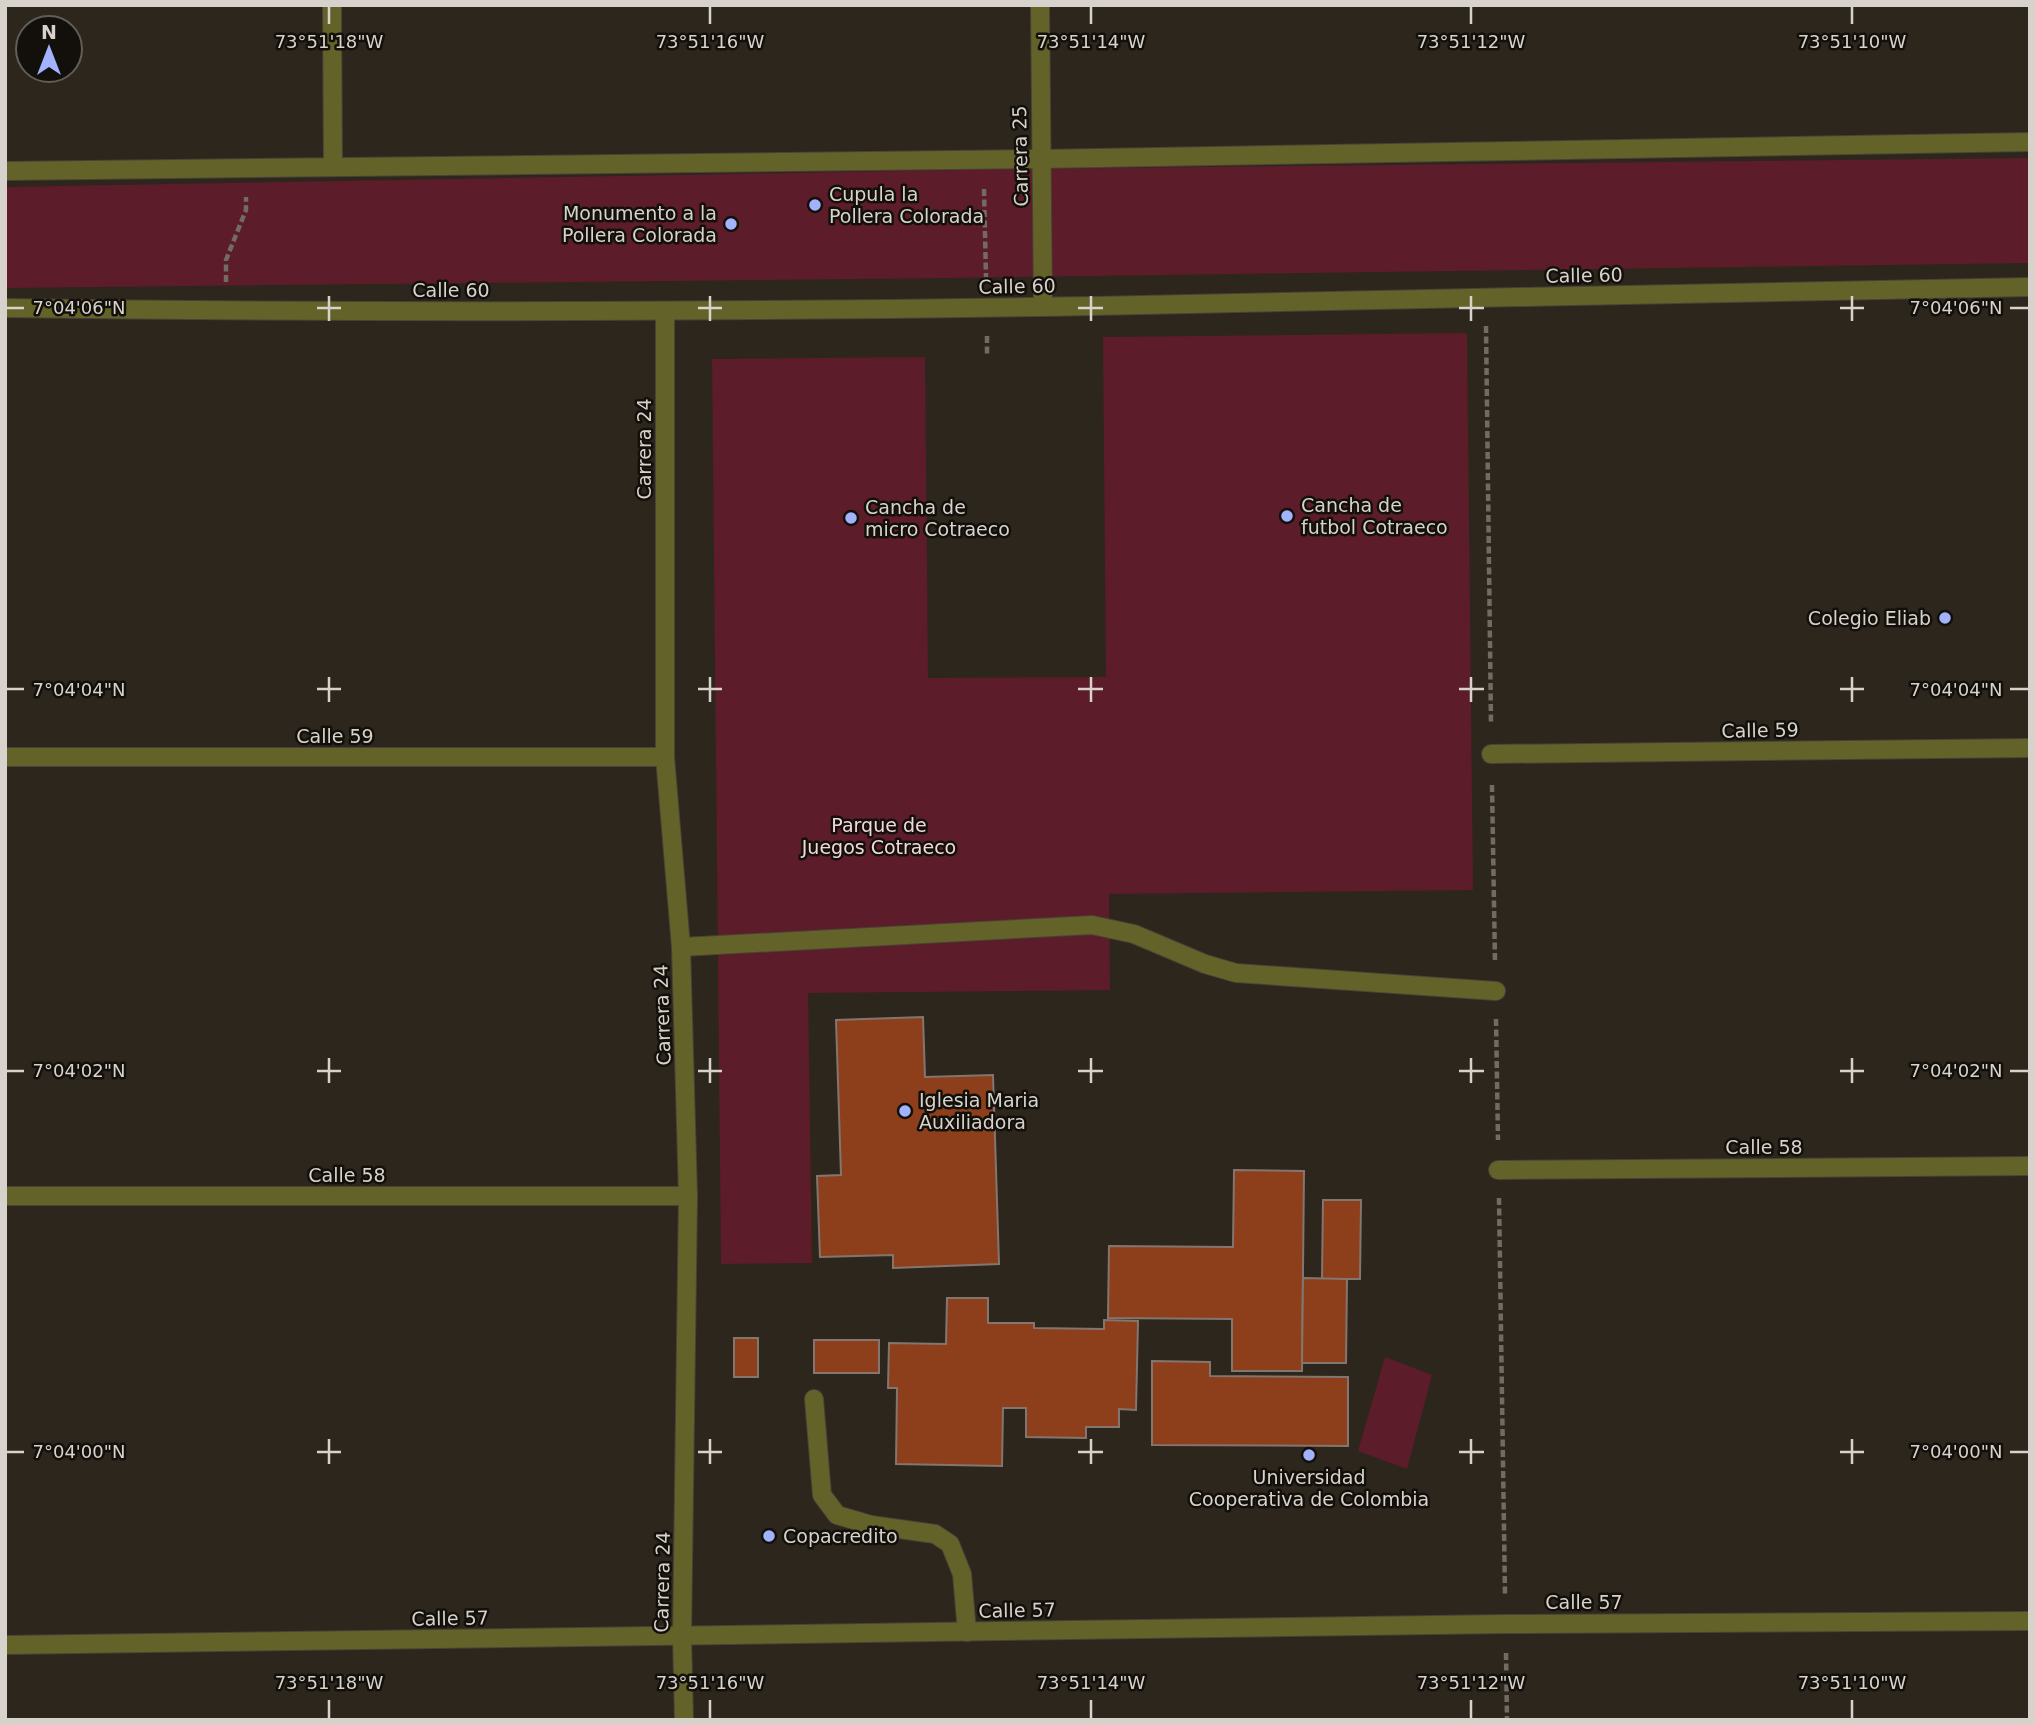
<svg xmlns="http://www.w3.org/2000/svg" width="2035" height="1725" viewBox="0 0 2035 1725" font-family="'DejaVu Sans',sans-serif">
<rect width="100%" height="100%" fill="#2d261c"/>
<!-- green -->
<g fill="#5d1c29">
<polygon points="2030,158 2030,263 949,278 5,288 5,187 1017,169"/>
<polygon points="1467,333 1473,890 1109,894 1110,990 808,993 812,1263 721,1264 712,359 925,357 928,678 1106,677 1103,337"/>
<polygon points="1385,1357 1432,1375 1407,1469 1358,1451"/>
</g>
<!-- building -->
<g fill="#8c3f1a" stroke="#84756f" stroke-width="2">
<polygon points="923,1017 925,1077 993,1075 999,1264 893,1268 893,1255 820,1257 817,1176 841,1175 836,1020"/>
<polygon points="1234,1170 1304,1171 1302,1371 1232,1371 1232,1319 1108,1318 1109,1246 1233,1247"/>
<polygon points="1323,1200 1361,1200 1360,1279 1322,1279"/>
<polygon points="1303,1278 1347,1279 1346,1363 1302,1363"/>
<polygon points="947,1298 988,1298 988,1323 1034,1323 1034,1328 1104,1329 1104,1320 1138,1321 1136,1410 1119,1409 1119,1427 1086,1427 1086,1438 1026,1437 1026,1408 1003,1408 1002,1466 896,1464 897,1388 888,1388 889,1343 946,1344"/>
<rect x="734" y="1338" width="24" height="39"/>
<rect x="814" y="1340" width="65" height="33"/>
<polygon points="1152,1361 1210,1362 1210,1376 1348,1377 1348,1446 1152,1445"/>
</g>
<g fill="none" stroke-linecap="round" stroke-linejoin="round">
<defs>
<g id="service">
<polyline points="681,947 1092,925 1134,934 1205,964 1236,973 1496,991"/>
<polyline points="814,1399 822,1495 837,1515 871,1525 935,1534 950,1544 962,1574 967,1632"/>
</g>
<g id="minor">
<polyline points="332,5 333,167"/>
<polyline points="1040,5 1043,307"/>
<polyline points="1491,754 2030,748"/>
<polyline points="5,757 665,757"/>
<polyline points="1498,1170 2030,1166"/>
<polyline points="5,1196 688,1196"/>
<polyline points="5,1645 1506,1624 2030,1621"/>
</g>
<g id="tertiary">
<polyline points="5,171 1040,159 2030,142"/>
<path d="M 5,308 C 368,313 731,312 1094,306 C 1406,301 1718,291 2030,287"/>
<polyline points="665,311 665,757 681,947 688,1196 682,1636 684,1720"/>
</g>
</defs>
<!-- service casing -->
<use href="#service" stroke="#484238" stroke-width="20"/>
<!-- minor casing -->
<use href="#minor" stroke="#484238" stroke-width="20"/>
<!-- tertiary casing -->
<use href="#tertiary" stroke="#484238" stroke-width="20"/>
<!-- path -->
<g stroke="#726b63" stroke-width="4.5" stroke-dasharray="7 3.5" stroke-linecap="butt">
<polyline points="984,189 986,278"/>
<polyline points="226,282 226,260 246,210 246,197"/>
<polyline points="1486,326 1491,724"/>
<polyline points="987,336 987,356"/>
<polyline points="1492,785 1495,962"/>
<polyline points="1496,1019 1498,1140"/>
<polyline points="1499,1198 1505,1595"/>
<polyline points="1506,1653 1507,1720"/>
</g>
<!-- service -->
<use href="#service" stroke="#636329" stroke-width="18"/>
<!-- minor -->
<use href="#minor" stroke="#636329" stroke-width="18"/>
<!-- tertiary -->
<use href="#tertiary" stroke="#636329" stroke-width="18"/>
</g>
<!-- ticks -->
<path fill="none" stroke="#d7d2cb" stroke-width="2.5" d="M 329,7 L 329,24M 710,7 L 710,24M 1091,7 L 1091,24M 1471,7 L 1471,24M 1852,7 L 1852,24M 329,296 L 329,321M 710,296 L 710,321M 1091,296 L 1091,321M 1471,296 L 1471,321M 1852,296 L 1852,321M 7,308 L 24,308M 317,308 L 341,308M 698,308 L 722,308M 1078,308 L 1103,308M 1459,308 L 1484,308M 1840,308 L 1864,308M 2010,308 L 2028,308M 329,677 L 329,702M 710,677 L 710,702M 1091,677 L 1091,702M 1471,677 L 1471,702M 1852,677 L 1852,702M 7,689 L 24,689M 317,689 L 341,689M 698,689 L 722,689M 1078,689 L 1103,689M 1459,689 L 1484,689M 1840,689 L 1864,689M 2010,689 L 2028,689M 329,1058 L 329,1083M 710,1058 L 710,1083M 1091,1058 L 1091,1083M 1471,1058 L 1471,1083M 1852,1058 L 1852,1083M 7,1071 L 24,1071M 317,1071 L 341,1071M 698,1071 L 722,1071M 1078,1071 L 1103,1071M 1459,1071 L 1484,1071M 1840,1071 L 1864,1071M 2010,1071 L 2028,1071M 329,1439 L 329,1464M 710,1439 L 710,1464M 1091,1439 L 1091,1464M 1471,1439 L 1471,1464M 1852,1439 L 1852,1464M 7,1452 L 24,1452M 317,1452 L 341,1452M 698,1452 L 722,1452M 1078,1452 L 1103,1452M 1459,1452 L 1484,1452M 1840,1452 L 1864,1452M 2010,1452 L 2028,1452M 329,1700 L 329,1718M 710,1700 L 710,1718M 1091,1700 L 1091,1718M 1471,1700 L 1471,1718M 1852,1700 L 1852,1718"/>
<!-- markers -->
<g fill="#a2b2fd" stroke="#13100b" stroke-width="2.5">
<circle cx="815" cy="205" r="7"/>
<circle cx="731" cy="224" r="7"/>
<circle cx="1287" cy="516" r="7"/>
<circle cx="851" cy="518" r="7"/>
<circle cx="1945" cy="618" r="7"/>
<circle cx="905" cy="1111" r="7"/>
<circle cx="1309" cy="1455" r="7"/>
<circle cx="769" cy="1536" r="7"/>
</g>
<g text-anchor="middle" stroke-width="5" stroke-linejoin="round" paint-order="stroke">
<!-- street labels -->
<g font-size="19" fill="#d7d2cb" stroke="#13100b">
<text transform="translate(1020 156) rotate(-91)" y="7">Carrera 25</text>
<text transform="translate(1584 275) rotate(-1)" y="7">Calle 60</text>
<text transform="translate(1017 286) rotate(-1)" y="7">Calle 60</text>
<text x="451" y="297">Calle 60</text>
<text transform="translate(644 449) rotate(-90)" y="7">Carrera 24</text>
<text transform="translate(1760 730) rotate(-1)" y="7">Calle 59</text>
<text x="335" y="743">Calle 59</text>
<text transform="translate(662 1015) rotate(-92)" y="7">Carrera 24</text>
<text x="1764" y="1154">Calle 58</text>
<text x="347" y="1182">Calle 58</text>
<text transform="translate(662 1582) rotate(-89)" y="7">Carrera 24</text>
<text x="1584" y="1609">Calle 57</text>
<text transform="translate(1017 1610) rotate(-1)" y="7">Calle 57</text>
<text transform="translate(450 1618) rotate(-1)" y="7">Calle 57</text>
</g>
<!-- poi labels -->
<g font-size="19" fill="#d7d2cb" stroke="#13100b" text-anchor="start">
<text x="829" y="201">Cupula la<tspan x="829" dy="22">Pollera Colorada</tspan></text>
<text x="717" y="220" text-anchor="end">Monumento a la<tspan x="717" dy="22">Pollera Colorada</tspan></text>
<text x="1301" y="512">Cancha de<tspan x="1301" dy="22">futbol Cotraeco</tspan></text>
<text x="865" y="514">Cancha de<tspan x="865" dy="22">micro Cotraeco</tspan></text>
<text x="1931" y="625" text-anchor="end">Colegio Eliab</text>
<text x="919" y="1107">Iglesia Maria<tspan x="919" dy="22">Auxiliadora</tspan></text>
<text x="1309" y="1484" text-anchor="middle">Universidad<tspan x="1309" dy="22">Cooperativa de Colombia</tspan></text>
<text x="783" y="1543">Copacredito</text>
</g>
<!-- park labels -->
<g font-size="19" fill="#f2d7da" stroke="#13100b">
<text x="879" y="832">Parque de<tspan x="879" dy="22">Juegos Cotraeco</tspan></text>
</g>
</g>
<g font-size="18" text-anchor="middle" fill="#d7d2cb" stroke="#13100b" stroke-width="5" stroke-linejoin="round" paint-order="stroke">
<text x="329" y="48">73°51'18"W</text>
<text x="710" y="48">73°51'16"W</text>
<text x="1091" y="48">73°51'14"W</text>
<text x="1471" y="48">73°51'12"W</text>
<text x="1852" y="48">73°51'10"W</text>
<text x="79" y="314">7°04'06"N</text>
<text x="1956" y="314">7°04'06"N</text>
<text x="79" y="696">7°04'04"N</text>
<text x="1956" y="696">7°04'04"N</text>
<text x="79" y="1077">7°04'02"N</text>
<text x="1956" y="1077">7°04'02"N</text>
<text x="79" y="1458">7°04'00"N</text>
<text x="1956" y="1458">7°04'00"N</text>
<text x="329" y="1689">73°51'18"W</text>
<text x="710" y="1689">73°51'16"W</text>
<text x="1091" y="1689">73°51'14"W</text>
<text x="1471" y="1689">73°51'12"W</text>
<text x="1852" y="1689">73°51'10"W</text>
</g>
<!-- border -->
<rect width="2035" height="1725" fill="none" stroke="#d7d2cb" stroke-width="14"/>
<!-- north arrow -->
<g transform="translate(49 49)"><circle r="33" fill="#13100b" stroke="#615e58" stroke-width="2"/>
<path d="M0-5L12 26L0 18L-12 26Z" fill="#a2b2fd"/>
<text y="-10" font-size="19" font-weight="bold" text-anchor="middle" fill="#d7d2cb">N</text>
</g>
</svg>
